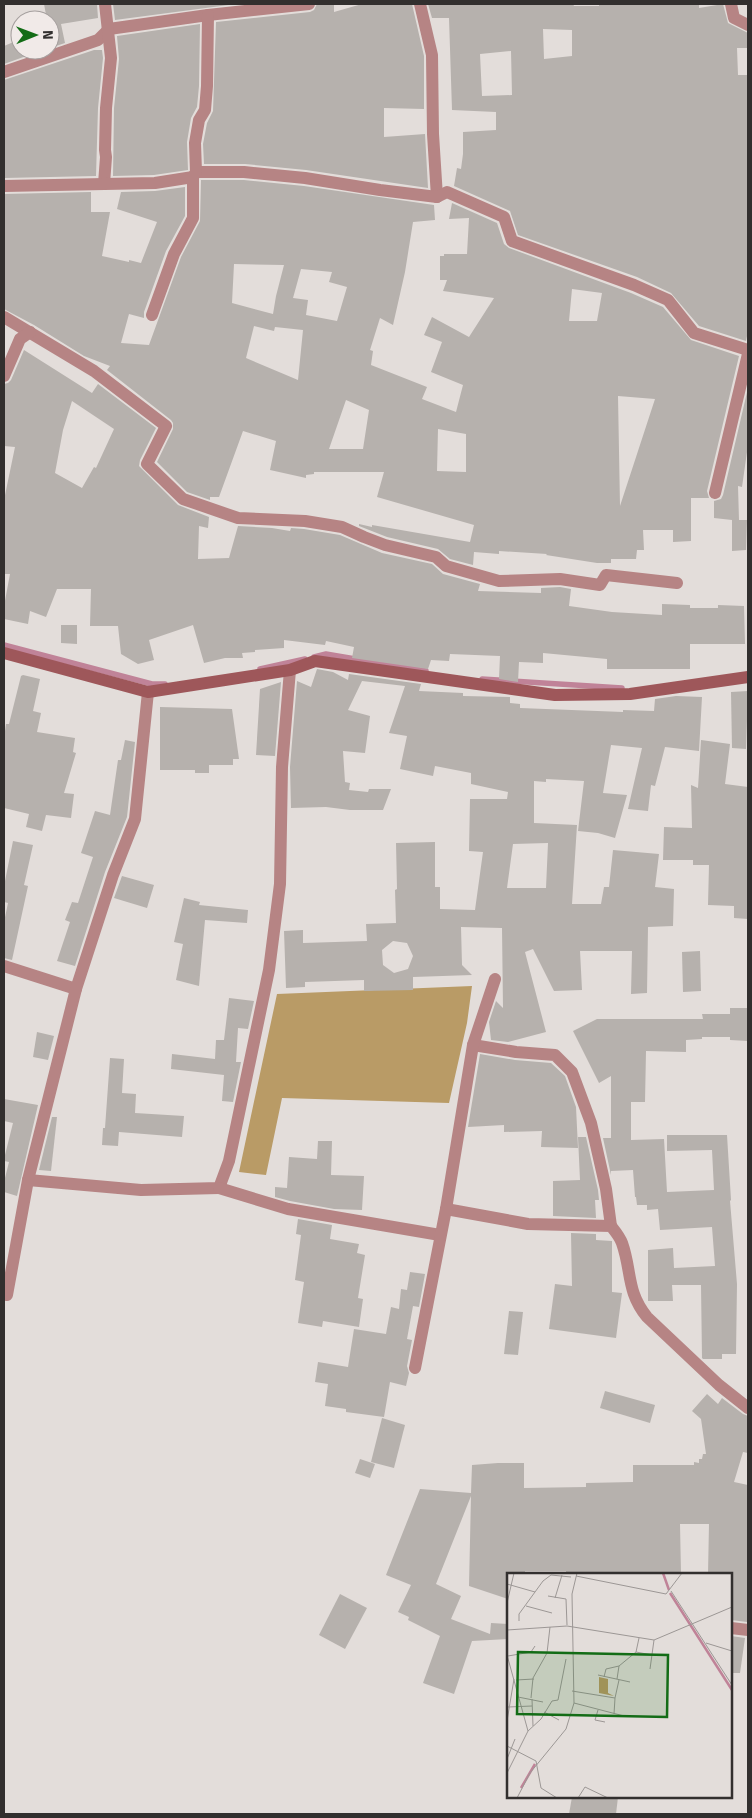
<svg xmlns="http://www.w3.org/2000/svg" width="752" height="1818" viewBox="0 0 752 1818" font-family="'Fira Sans',sans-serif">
<rect width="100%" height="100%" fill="#e3ddda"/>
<!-- forest -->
<polygon fill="#b99b66" points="472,986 467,1023 449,1103 282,1098 266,1175 239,1172 277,994"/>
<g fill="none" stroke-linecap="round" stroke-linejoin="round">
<!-- stream -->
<g stroke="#c08398" stroke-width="5.5">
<polyline points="4,645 152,684 165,684"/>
<polyline points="314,657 326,654 426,671"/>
<polyline points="260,669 305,659"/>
<polyline points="482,679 622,688"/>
</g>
</g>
<!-- building -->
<g fill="#b6b1ad" fill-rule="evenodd">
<polygon points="44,4 97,4 98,18 61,24 65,43 50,48 50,20 47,20"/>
<polygon points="113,4 236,4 115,20"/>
<polygon points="317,4 334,4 334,12 362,4 412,4 424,56 424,109 384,108 384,137 425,134 428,188 306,170 245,164 204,164 203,144 207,123 213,111 216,22 310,12 314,10"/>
<path d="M 428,4 L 573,4 L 574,6 L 599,6 L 599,4 L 699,4 L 699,8 L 723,4 L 728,23 L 748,33 L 748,48 L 737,48 L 738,75 L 748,75 L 748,331 L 746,341 L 699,326 L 671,293 L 637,277 L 518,235 L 510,211 L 454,186 L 457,168 L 461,169 L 463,154 L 463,132 L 496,130 L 496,112 L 452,110 L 449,18 L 432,18 ZM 543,29 L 572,30 L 572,56 L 544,59 ZM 511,51 L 512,95 L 482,96 L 480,54 Z"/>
<polygon points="200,24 199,86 197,107 191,118 187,142 188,170 154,175 113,176 114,108 119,59 117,36"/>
<polygon points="16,41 20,50 43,50 4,64 4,46"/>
<polygon points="94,50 102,50 103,58 98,108 96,176 4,178 5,148 4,148 4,80"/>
<path d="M 201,180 L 244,180 L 304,186 L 434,205 L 435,220 L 413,222 L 405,272 L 393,325 L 380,318 L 370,350 L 373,351 L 371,365 L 427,387 L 422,399 L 456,412 L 463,385 L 431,372 L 442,342 L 424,335 L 432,317 L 469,337 L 494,298 L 443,291 L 447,280 L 440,280 L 440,256 L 444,256 L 444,254 L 467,254 L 469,218 L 449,219 L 452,203 L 497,223 L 504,244 L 509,248 L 631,293 L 663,307 L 691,340 L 739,356 L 707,491 L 709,498 L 691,498 L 691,541 L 673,542 L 673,530 L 643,530 L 644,550 L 637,550 L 636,559 L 611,559 L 611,563 L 597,563 L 546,555 L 547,554 L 499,551 L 499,554 L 474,552 L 473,565 L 450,559 L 438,549 L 387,537 L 359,526 L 359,524 L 372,527 L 372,525 L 470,542 L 474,525 L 377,497 L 384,472 L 314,472 L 314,474 L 306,475 L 306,478 L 270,470 L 276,441 L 243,431 L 219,497 L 210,497 L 210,500 L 187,492 L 157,462 L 173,429 L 173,423 L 171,420 L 107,370 L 110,366 L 84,356 L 34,325 L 4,309 L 4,194 L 91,192 L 91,212 L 110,212 L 102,256 L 129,262 L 129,260 L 141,263 L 157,222 L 117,209 L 121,192 L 155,191 L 185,187 L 185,216 L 166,251 L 144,312 L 144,318 L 129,314 L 121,343 L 149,345 L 181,257 L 200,221 ZM 234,264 L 284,265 L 276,296 L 273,314 L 232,303 ZM 301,269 L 332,272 L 329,282 L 347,287 L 337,321 L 306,315 L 308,300 L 293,298 ZM 572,289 L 602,293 L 597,321 L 569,321 ZM 254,326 L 274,331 L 275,327 L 303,330 L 298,380 L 246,358 ZM 618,396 L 655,399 L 620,506 ZM 346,400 L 369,410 L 363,449 L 329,449 ZM 438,429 L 466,434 L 466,472 L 437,471 Z"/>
<path d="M 24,350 L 92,393 L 98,384 L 156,428 L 140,460 L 139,466 L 178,505 L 209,517 L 208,528 L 199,526 L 198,559 L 229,558 L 238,526 L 272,528 L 290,531 L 291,528 L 304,529 L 340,535 L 382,553 L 432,564 L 443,574 L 480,584 L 478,591 L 541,593 L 541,588 L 560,587 L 571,589 L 569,606 L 612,612 L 662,615 L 662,604 L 690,605 L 690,608 L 718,608 L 718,605 L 744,606 L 745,644 L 690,644 L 690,669 L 607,669 L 607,659 L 543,653 L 543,663 L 519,662 L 518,682 L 499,679 L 500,656 L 450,654 L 449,661 L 431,660 L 428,669 L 352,658 L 354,647 L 326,641 L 325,645 L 284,640 L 284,648 L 255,650 L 255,652 L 242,653 L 243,658 L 225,658 L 204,663 L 193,625 L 149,640 L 154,660 L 138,664 L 121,654 L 118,626 L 90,626 L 91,589 L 57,589 L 46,617 L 30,611 L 28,624 L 4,619 L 4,606 L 10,574 L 4,574 L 4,500 L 15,447 L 4,446 L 4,384 L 8,383 L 11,380 ZM 72,401 L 114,429 L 96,468 L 94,467 L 82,488 L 55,473 L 63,430 Z"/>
<polygon points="748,388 748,445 742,487 738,486 739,520 747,520 746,550 732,551 732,520 714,518 714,501 721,499 723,495"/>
<polygon points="61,625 77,625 77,644 61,643"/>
<path d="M 317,669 L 333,672 L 348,680 L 349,674 L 421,684 L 419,691 L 463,693 L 463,696 L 510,697 L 510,703 L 520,704 L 520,708 L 623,712 L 623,710 L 654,711 L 655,699 L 676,696 L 702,697 L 699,751 L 665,747 L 655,786 L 651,785 L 648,811 L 628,809 L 642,748 L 611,745 L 603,793 L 627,795 L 615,838 L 598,833 L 578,831 L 584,781 L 546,779 L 546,782 L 534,781 L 534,823 L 577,825 L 572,904 L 601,904 L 604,887 L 609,887 L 613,850 L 659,854 L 655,887 L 674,889 L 673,926 L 648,927 L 647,993 L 631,994 L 632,951 L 580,951 L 582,990 L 554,991 L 533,949 L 525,952 L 546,1032 L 508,1042 L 491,1040 L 489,1022 L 496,1001 L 503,1008 L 502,928 L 461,927 L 462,965 L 472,975 L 413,977 L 413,990 L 364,991 L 364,980 L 305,982 L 305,987 L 286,988 L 284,931 L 303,930 L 303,943 L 367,941 L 366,924 L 396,923 L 395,890 L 397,889 L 396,843 L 435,842 L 435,887 L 440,887 L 440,909 L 475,910 L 483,852 L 469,851 L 470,799 L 507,799 L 508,792 L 471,784 L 471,773 L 435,766 L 433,776 L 400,769 L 407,736 L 389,733 L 405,686 L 362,681 L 348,710 L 370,716 L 365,753 L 343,751 L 345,782 L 350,783 L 349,790 L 368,792 L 369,789 L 391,789 L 383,810 L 350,810 L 326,807 L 291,808 L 290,767 L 297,681 L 311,687 ZM 548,843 L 546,888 L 507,888 L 513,844 ZM 393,941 L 407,943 L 413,956 L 408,969 L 394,973 L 383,965 L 382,950 Z"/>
<polygon points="23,675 40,679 33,711 41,713 37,732 75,738 73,752 76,753 64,793 74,794 71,818 46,815 42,831 26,827 29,814 4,808 4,738 6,724 9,724 21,676"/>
<polygon points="281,682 275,756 256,755 260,689"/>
<polygon points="748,691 746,749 732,748 731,692"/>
<polygon points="160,707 232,709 239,759 233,759 233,765 209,765 209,773 195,773 195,770 160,770"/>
<polygon points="125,740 135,742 127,817 105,872 75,966 57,961 70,922 65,920 72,902 78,903 93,857 81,853 95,811 110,815 118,760 121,760"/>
<polygon points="701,740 730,744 725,784 748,787 748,919 734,918 734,906 708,905 709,865 693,865 693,860 663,860 664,827 692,828 691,785 698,788"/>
<polygon points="13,841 33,845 24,885 28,886 12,960 4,958 4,922 8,903 4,902 4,886"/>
<polygon points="122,876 154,885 147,908 114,898"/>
<polygon points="184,898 200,902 199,905 248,910 247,923 205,920 199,986 176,980 183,944 174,942"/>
<polygon points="700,951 701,991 683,992 682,952"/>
<polygon points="229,998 254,1001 248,1029 238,1028 236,1062 241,1062 233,1102 222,1101 224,1075 171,1069 172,1054 215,1059 216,1040 224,1040"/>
<polygon points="730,1008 748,1008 748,1041 730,1040 730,1037 702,1037 702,1039 686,1040 686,1052 646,1051 645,1102 631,1102 631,1140 664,1139 667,1192 714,1190 712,1150 667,1151 667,1135 727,1135 731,1200 730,1201 737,1284 736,1354 722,1354 722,1359 703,1359 702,1358 701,1285 672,1285 673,1301 648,1301 648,1250 673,1248 674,1268 715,1266 712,1227 660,1230 658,1209 647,1210 647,1205 637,1205 636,1197 635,1197 633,1170 611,1171 611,1175 603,1138 611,1138 611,1076 599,1083 573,1031 597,1019 703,1019 702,1014 730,1014"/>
<polygon points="37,1032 54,1036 48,1060 33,1057"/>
<polygon points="480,1054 515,1060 551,1063 565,1076 576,1107 578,1148 541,1147 542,1131 504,1132 504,1125 468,1127"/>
<polygon points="110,1058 124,1059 122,1093 136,1094 135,1113 184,1116 182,1137 119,1132 118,1146 102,1145 103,1128 105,1128"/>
<polygon points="4,1099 38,1105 17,1196 4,1192 4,1182 9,1162 4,1161 4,1159 13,1123 4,1121"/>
<polygon points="52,1117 57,1117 51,1171 39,1170"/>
<polygon points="578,1137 586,1137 598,1190 599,1200 595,1200 596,1218 553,1216 553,1181 580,1180"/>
<polygon points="318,1141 332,1141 331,1175 364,1176 362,1210 334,1209 290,1201 275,1197 275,1187 287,1188 289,1157 317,1159"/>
<polygon points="298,1219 332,1225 330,1239 359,1244 357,1253 365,1255 358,1298 363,1299 359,1327 323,1321 322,1327 298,1323 304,1282 295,1280 301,1235 296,1234"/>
<polygon points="571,1233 596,1234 596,1240 612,1241 612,1292 622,1293 616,1338 549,1329 555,1284 572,1286"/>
<polygon points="410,1272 425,1274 419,1307 413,1306 407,1339 412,1340 407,1366 409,1373 406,1386 390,1382 384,1417 346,1412 346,1409 325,1406 328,1384 315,1382 318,1362 348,1367 354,1329 386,1334 391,1307 399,1309 401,1289 407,1290"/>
<polygon points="509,1311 523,1312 518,1355 504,1354"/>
<polygon points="605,1391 655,1405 650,1423 600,1408"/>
<polygon points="707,1394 718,1404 722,1398 743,1414 748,1416 748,1453 743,1452 734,1482 748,1485 747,1622 731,1620 731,1574 708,1574 709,1524 680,1524 681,1574 566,1574 566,1571 525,1571 525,1574 508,1574 508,1599 469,1586 471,1496 436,1584 461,1596 451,1619 490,1634 491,1623 508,1624 508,1639 472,1641 454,1694 423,1683 440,1636 408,1620 409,1617 398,1612 411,1585 386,1575 420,1489 471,1493 472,1465 498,1463 524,1463 524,1488 586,1487 586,1483 633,1482 633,1465 694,1465 694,1462 699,1463 699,1459 702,1459 703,1454 706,1454 701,1419 692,1411"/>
<polygon points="382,1418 405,1425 394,1468 371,1462"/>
<polygon points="360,1459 375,1464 370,1478 355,1473"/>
<polygon points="340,1594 367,1608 345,1649 319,1635"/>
<polygon points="731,1636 745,1638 740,1673 731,1673"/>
<polygon points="572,1797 618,1797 616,1814 569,1814"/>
</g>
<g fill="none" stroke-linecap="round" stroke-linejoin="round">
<!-- street -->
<g stroke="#b68484" stroke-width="12">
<polyline points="420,4 432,55 433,134 437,197"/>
<polyline points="731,4 734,18 748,25"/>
<polyline points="4,72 98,40 109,29 208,15 309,4"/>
<polyline points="196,172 244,172 305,178 380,190 437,197 447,192 504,217 512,241 634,285 668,300 694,333 748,350"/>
<polyline points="104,184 106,157 105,150 106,108 111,58 105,4"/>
<polyline points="4,186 155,183 193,177"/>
<polyline points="152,315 174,254 193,218 193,177 196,172 195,143 199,120 205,110 207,86 208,15"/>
<polyline points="4,317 94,371 166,426 147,464 183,499 238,518 305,521 342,527 364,537 385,545 436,557 446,566 499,581 560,579 600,585 606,575 677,583"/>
<polyline points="4,376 20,339 30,332"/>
<polyline points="715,493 748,354"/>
<polyline points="4,966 76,989"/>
<polyline points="473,1045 516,1052 555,1055 572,1072 591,1123 606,1189 611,1226"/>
<polyline points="28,1180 141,1190 219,1188 229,1161 269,970 280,884 282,767 290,670"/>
<polyline points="219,1188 288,1209 440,1235"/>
<path d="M 446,1209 L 528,1224 L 611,1226 C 615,1231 620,1237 622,1243 C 632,1271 626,1291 647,1317 L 719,1385 L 748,1408"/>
<polyline points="7,1295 28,1180 76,989 113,875 135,819 148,692"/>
<polyline points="415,1368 446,1209 473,1045 495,979"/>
<polyline points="731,1628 748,1630"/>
</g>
<!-- secondary -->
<polyline stroke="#9e575a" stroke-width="12" points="4,653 148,692 290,670 315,661 555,695 630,694 748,677"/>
</g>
<!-- overview -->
<g transform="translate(507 1573)">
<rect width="225" height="225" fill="#e3ddda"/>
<path d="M 92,104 L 101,106 L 101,120 L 107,123 L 92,120 Z" fill="#b99b66"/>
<path fill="none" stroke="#c08398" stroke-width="2.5" d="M 156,0 L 162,17M 163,20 L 225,117M 14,215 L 28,191"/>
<path fill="none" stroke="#9c9795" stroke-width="1" d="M 69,3 L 159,21 L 175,0M 0,11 L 28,19M 164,18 L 225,112M 41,23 L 59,26 L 60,52M 48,25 L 55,2M 0,30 L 7,0M 19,33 L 45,40M 12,48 L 12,41 L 36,8 L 44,2 L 64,4M 0,57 L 60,53 L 147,67 L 225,34M 199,70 L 225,78M 129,79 L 145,82M 1,83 L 24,79 L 28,73M 143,96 L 147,67M 91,102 L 123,109M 97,104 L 99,96 L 112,93M 110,106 L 112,93 L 129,79 L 132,65M 9,107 L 27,106M 65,118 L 108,125 L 107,141M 11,124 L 36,129M 24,125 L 26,105 L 40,80 L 43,54M 108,125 L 112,107M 25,126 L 26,153M 67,130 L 117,143M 1,134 L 25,133M 91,137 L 88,147 L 98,149M 37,139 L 52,147M 0,148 L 7,106M 21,158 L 34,146 L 45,128 L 51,127 L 59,86M 0,173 L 29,188 L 34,215 L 50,225M 0,186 L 8,166M 0,200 L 21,158 L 0,82M 10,225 L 23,200 L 59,156 L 67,130 L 65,21 L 70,0M 71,225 L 78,214 L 101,225"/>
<path fill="#136c16" fill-opacity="0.15" stroke="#136c16" stroke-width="2.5" d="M 11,79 L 161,82 L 160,144 L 10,141 Z"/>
<rect width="225" height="225" fill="none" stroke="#322f2e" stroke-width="2.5"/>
</g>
<!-- border -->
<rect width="752" height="1818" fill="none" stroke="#322f2e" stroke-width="10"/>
<!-- north arrow -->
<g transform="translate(35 35) rotate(89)"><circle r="24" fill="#f1eae8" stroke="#a59f9e"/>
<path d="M0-4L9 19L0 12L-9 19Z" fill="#136c16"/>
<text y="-8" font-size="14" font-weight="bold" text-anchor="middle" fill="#322f2e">N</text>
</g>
</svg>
